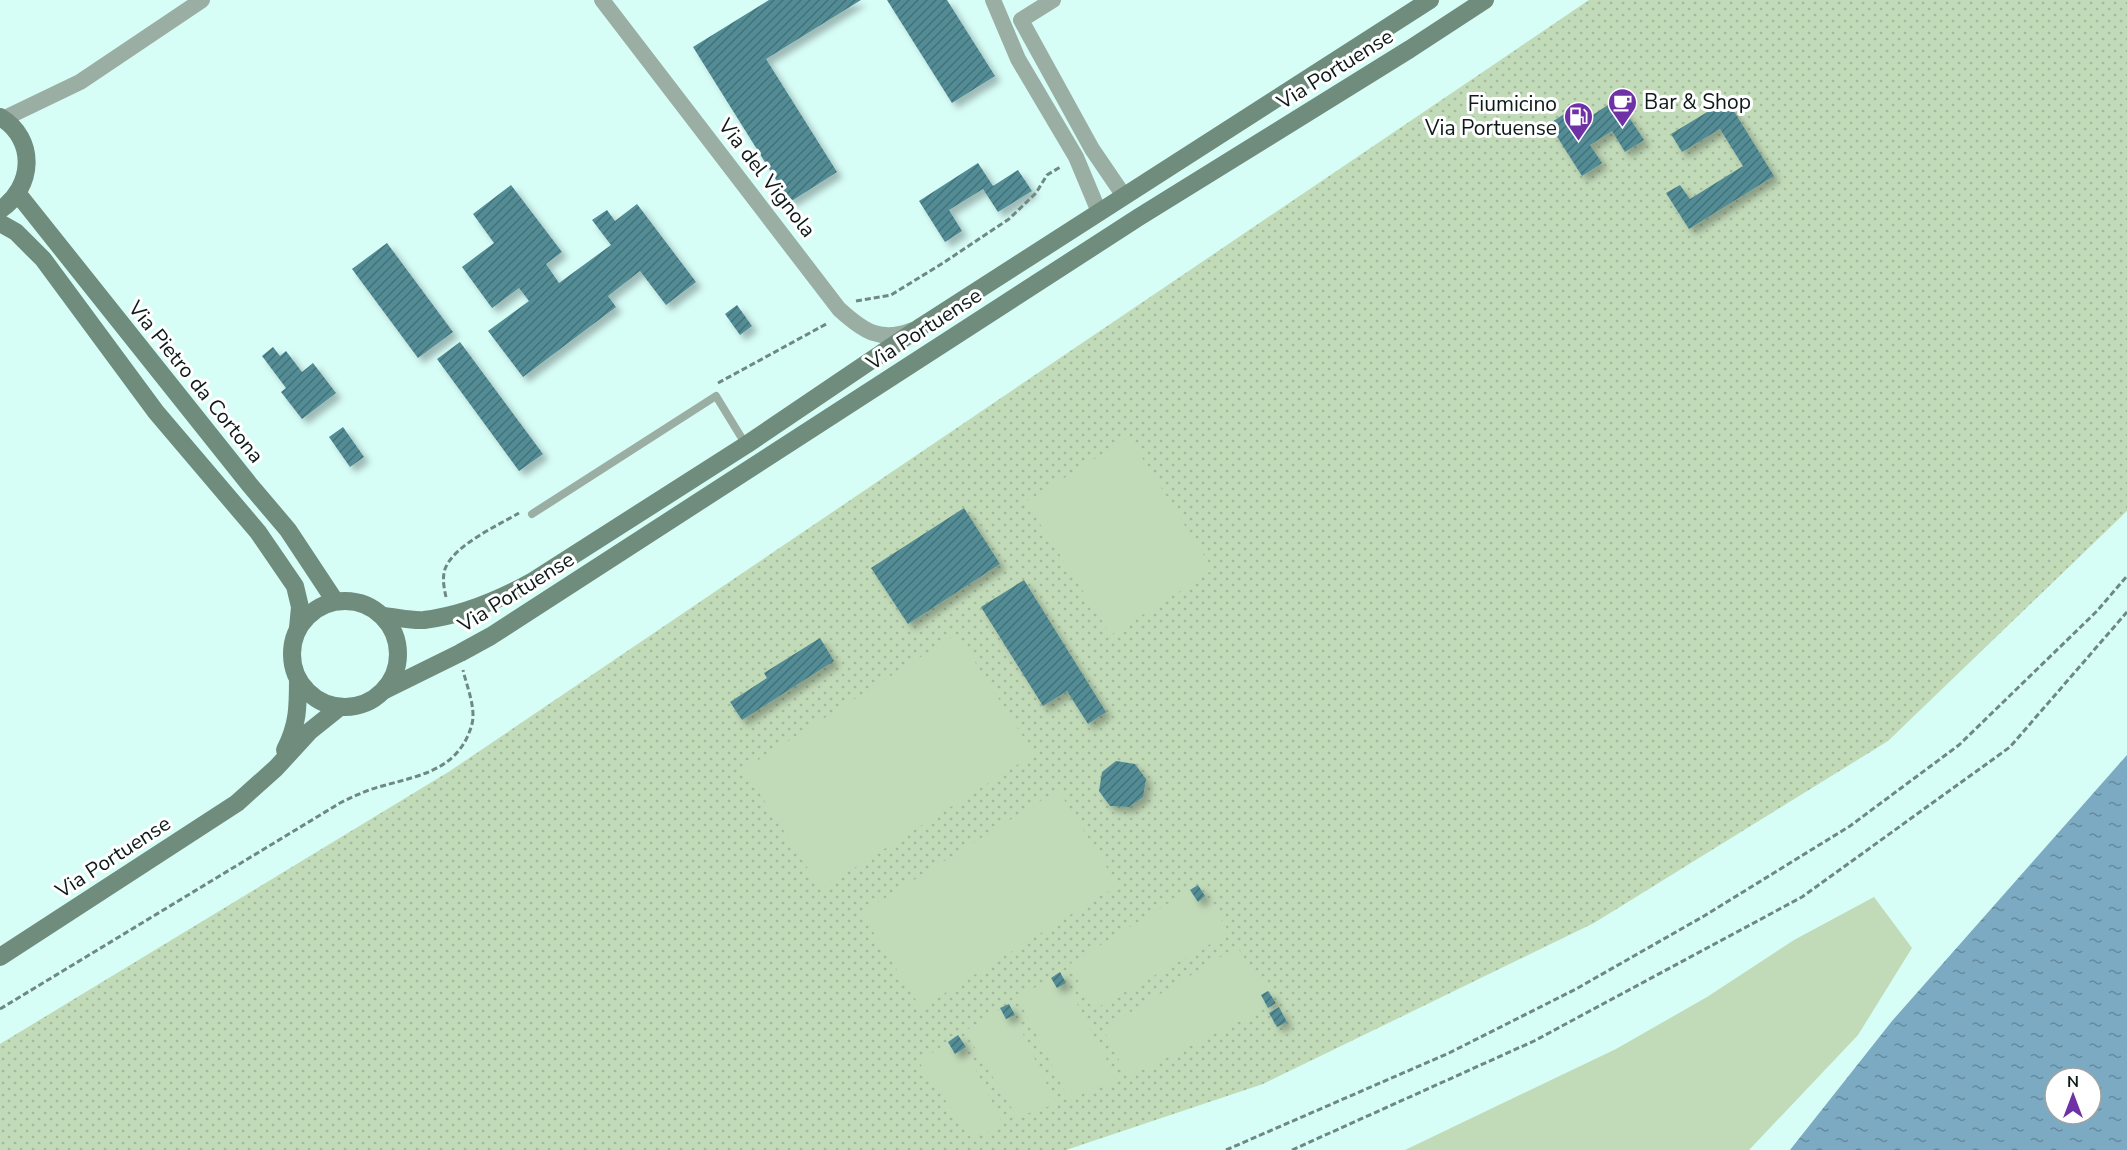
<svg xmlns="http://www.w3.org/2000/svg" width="2127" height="1150" viewBox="0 0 2127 1150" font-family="'Nunito Sans',sans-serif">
<defs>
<pattern id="grass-dots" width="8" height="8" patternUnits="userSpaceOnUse" patternTransform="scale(1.5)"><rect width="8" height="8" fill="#c1dab8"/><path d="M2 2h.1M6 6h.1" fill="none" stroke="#a5ba9d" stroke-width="1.8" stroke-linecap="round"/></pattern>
<pattern id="water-ripples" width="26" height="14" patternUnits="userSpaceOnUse" patternTransform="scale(1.5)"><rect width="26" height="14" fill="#7caac2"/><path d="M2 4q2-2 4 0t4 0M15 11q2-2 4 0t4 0" fill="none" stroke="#648a9d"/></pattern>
<pattern id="building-hatch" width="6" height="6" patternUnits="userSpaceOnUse" patternTransform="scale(1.5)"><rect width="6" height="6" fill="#538c95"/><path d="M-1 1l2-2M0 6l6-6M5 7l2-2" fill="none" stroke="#437279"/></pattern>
<filter id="shadow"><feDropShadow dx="5.5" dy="5.5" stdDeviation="3" flood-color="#0004"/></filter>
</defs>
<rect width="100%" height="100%" fill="#d7fdf7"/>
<!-- grass -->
<polygon fill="url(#grass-dots)" points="1589,0 2127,0 2127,511 1888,741 1594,923 1263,1084 1066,1150 0,1150 0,1044 450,771"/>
<!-- green -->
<g fill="#c1dab8">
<polygon points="1129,437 1213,570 1111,635 1026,502"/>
<polygon points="957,634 1034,754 821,889 744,769"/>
<polygon points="1058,790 1118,885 921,1008 861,913"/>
<polygon points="1198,885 1230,933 1093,1010 1070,964"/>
<polygon points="1874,897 1912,948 1858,1035 1749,1150 1405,1150 1616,1049 1707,997 1794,940"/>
<polygon points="1237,947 1276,1003 1128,1077 1103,1029"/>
<polygon points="1060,972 1118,1081 1069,1099 1018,998"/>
<polygon points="1009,1004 1056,1104 1017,1117 965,1031"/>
<polygon points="958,1035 1004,1126 971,1138 919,1062"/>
</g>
<!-- water -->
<path fill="url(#water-ripples)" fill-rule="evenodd" d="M 2127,755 L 2127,1150 L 1790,1150 L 1892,1021 ZM 2055,1078 L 2091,1078 L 2091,1114 L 2055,1114 Z"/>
<!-- building -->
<g fill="url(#building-hatch)" filter="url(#shadow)">
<polygon points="769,0 861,0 766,59 837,172 790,202 693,47"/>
<polygon points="887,0 947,0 995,76 952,103"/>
<polygon points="1617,99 1644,140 1625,152 1612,131 1590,145 1602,163 1582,176 1549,124 1570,110 1579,124"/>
<polygon points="1727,100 1774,176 1689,229 1666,193 1680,185 1690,199 1743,166 1720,129 1682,152 1671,134"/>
<polygon points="978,163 993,186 1018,170 1032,191 998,212 983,189 949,210 962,231 945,242 919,201"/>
<polygon points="511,185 562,252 546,264 559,283 611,245 592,220 607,210 615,221 637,204 696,282 666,305 640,271 608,296 616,307 523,377 488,331 529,301 519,288 492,308 462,267 494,243 473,214"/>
<polygon points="387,243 453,332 418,358 352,269"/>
<polygon points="737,305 752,326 740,335 725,314"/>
<polygon points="460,342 543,454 519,471 437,359"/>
<polygon points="273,347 280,356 286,351 302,372 313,363 336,393 302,419 281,392 286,388 262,356"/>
<polygon points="343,427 364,457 350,467 329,437"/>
<polygon points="964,508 1000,564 908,624 871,568"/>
<polygon points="1024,580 1106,712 1088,724 1067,691 1043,706 981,607"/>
<polygon points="820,638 834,661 742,720 730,702 767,678 764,673"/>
<polygon points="1116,761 1135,764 1146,779 1143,797 1129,807 1110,806 1099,791 1102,772"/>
<polygon points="1198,885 1205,896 1198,902 1190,890"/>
<polygon points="1060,972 1066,983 1057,988 1051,978"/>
<polygon points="1268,991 1276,1003 1268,1008 1261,995"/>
<polygon points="1009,1004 1015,1015 1006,1019 1000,1008"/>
<polygon points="1279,1007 1287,1022 1277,1027 1269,1013"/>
<polygon points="958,1035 966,1047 955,1054 948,1042"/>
</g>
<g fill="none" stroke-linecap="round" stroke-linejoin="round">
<!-- path -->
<g stroke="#6e8884" stroke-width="3" stroke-dasharray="6 3" stroke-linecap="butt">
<polyline points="856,301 891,295 943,263 1009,219 1036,193 1047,175 1062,166"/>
<polyline points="718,383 828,323"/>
<path d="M 446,597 C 444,588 442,578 445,569 C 454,545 497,526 519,513"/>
<path d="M 0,1009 L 340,803 C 350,798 359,794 369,790 C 411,776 458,775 472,724 C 476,708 467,687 463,670"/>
<polyline points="1226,1150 1449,1053 1576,989 1704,916 1850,826 1959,745 2097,611 2127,576"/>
<polyline points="1292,1150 1534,1041 1802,897 2010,747 2127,612"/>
</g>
<!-- lane -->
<polyline stroke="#9aaea3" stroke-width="8" points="532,514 716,396 746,445"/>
<!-- street -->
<g stroke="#9aaea3" stroke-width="16">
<path d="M 602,0 L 839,309 C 863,331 880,343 913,330"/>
<polyline points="993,0 1018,59 1076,157 1099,212"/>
<polyline points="1053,0 1021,20 1092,149 1124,196"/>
<polyline points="3,119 80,82 202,0"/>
</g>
<!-- secondary -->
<g stroke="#6f8c7c" stroke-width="18">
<path d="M 0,117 C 37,139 34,187 0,210"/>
<polyline points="18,194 249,484 288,530 335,601"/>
<polyline points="0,223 16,232 43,259 156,412 258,532 295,586 300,607 298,628"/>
<circle cx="345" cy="654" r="53"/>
<path d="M 383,616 C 396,617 411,621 424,620 C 464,615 499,600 533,581 L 746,445 L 922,326 L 1430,0"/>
<polyline points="385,690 460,653 491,636 1139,217 1410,49 1485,0"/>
<path d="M 285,750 C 298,725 298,707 298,679"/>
<polyline points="0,957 237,803 276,768 310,731 340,707"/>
</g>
</g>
<!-- icons -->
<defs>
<symbol id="cafe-pin" viewBox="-11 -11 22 30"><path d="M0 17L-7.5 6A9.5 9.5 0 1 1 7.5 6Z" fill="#6e31a6" stroke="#fff"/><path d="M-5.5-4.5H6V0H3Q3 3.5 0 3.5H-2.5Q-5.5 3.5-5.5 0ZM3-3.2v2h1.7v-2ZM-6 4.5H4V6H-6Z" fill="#fff"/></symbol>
<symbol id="fuel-pin" viewBox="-11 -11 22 30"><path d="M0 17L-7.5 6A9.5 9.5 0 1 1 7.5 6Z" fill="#6e31a6" stroke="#fff"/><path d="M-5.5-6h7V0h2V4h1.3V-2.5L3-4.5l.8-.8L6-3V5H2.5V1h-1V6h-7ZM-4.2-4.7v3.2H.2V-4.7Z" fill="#fff"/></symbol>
</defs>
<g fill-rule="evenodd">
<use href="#cafe-pin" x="1606" y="86" width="33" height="45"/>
<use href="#fuel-pin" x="1562" y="100" width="33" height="45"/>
</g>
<g text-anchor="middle" stroke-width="6" stroke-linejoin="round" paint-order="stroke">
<!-- street labels -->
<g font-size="21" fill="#0c1a18" stroke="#fff">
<text transform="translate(1335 69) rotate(-32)" y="7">Via Portuense</text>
<text transform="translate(767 178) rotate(52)" y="7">Via del Vignola</text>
<text transform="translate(924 329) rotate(-33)" y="7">Via Portuense</text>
<text transform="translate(196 382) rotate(51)" y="7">Via Pietro da Cortona</text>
<text transform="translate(516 592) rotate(-32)" y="7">Via Portuense</text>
<text transform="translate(113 857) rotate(-33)" y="7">Via Portuense</text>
</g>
<!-- poi labels -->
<g font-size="21" fill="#0c1a18" stroke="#fff" text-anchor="start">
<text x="1644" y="109">Bar &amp; Shop</text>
<text x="1557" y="111" text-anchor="end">Fiumicino<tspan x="1557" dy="24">Via Portuense</tspan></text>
</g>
</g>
<!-- north arrow -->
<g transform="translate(2073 1096)"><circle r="28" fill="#ffffff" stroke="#9ea3a3" stroke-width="1.5"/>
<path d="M0-4.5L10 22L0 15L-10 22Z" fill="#6e31a6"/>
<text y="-9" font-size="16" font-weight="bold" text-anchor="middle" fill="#0c1a18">N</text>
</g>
</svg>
